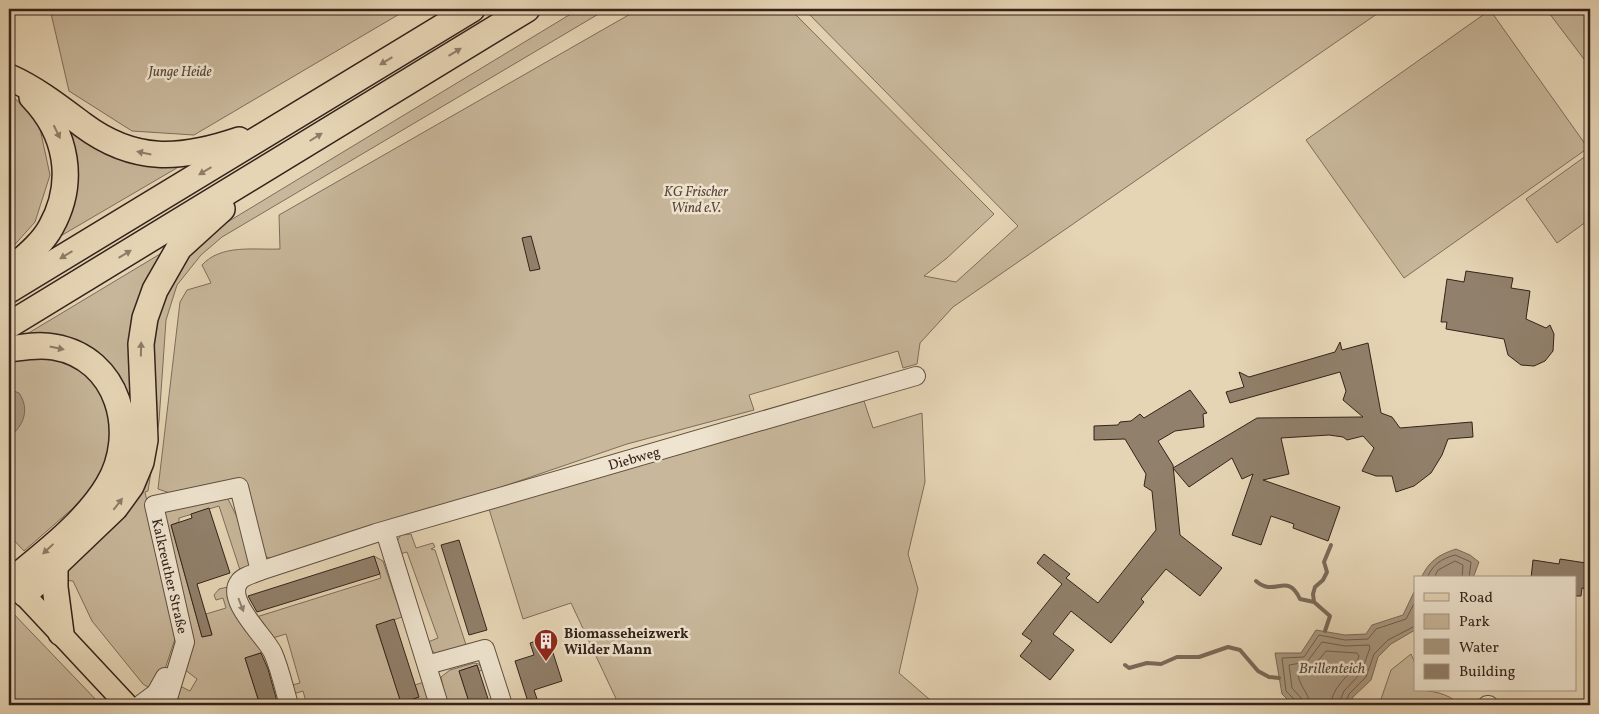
<svg xmlns="http://www.w3.org/2000/svg" width="1599" height="714" viewBox="0 0 1599 714" font-family="Vollkorn,serif">
<rect width="100%" height="100%" fill="#e6d5b5"/>
<filter id="stains"><feTurbulence type="fractalNoise" baseFrequency=".004" numOctaves="4"/><feColorMatrix values="0 0 0 0 .2 0 0 0 0 .09 0 0 0 0 .02 0 0 0 .5 -.17"/></filter>
<radialGradient id="worn" r=".72"><stop offset=".6" stop-color="#630" stop-opacity="0"/><stop offset="1" stop-color="#630" stop-opacity=".3"/></radialGradient>
<!-- green -->
<g fill="#c8b79b" stroke="#7e6d5b">
<polygon points="50,9 408,9 194,135 132,131 69,91"/>
<polygon points="579,9 607,9 222,237 201,255 177,285 166,320 159,421 148,491 145,492 176,636 165,669 151,689 143,684 92,621 73,581 62,580 65,565 118,516 152,321 184,258 216,229"/>
<path d="M 639,9 L 790,9 L 994,214 L 947,258 L 924,276 L 956,282 L 1018,226 L 804,9 L 1384,9 L 953,307 L 920,343 L 917,364 L 903,368 L 898,351 L 749,395 L 754,410 L 627,444 L 484,493 L 274,560 L 260,554 L 243,480 L 170,493 L 158,489 L 180,302 L 187,290 L 211,283 L 202,265 C 221,244 254,250 280,249 L 279,215 Z"/>
<polygon points="1546,9 1590,9 1590,67"/>
<polygon points="1490,10 1588,148 1404,278 1306,140"/>
<polygon points="9,92 39,124 50,175 35,222 9,251"/>
<polygon points="60,124 187,162 52,241"/>
<polygon points="1590,153 1590,219 1557,243 1526,199"/>
<polygon points="170,248 134,400 105,502 120,389 22,337"/>
<polygon points="32,355 61,359 76,365 105,392 113,447 94,486 72,509 24,551 9,535 9,359"/>
<polygon points="864,401 873,428 922,413 925,482 908,554 918,589 899,673 936,705 619,705 571,603 523,619 489,509"/>
<polygon points="225,498 228,499 237,517 251,568 240,570 219,506 179,518 179,522 171,525 202,637 212,634 206,614 226,608 223,598 216,600 214,595 219,589 232,586 272,659 267,661 263,652 245,658 260,705 171,705 180,686 190,691 197,679 184,669 163,518 166,509"/>
<polygon points="411,534 416,548 433,543 435,547 431,549 435,550 467,648 436,654 430,649 428,642 438,638 407,552 400,554 397,541 401,535"/>
<polygon points="374,556 383,561 402,617 376,626 401,702 419,697 415,685 424,682 431,705 307,705 303,691 290,695 288,686 300,683 286,634 266,640 250,619 381,578"/>
<polygon points="9,609 101,705 9,705"/>
<path d="M 1411,654 L 1415,663 L 1415,690 C 1429,690 1450,693 1459,705 L 1379,705 L 1391,670 Z"/>
<polygon points="474,663 479,664 483,670 479,671 477,665 459,671 470,705 447,705 441,677 450,670"/>
</g>
<!-- water -->
<g fill="#a99881" stroke="#7a6958">
<path d="M 9,389 L 19,393 C 30,409 24,426 9,437 Z"/>
<path d="M 1456,549 L 1470,555 L 1479,562 L 1473,578 L 1421,578 C 1429,561 1438,555 1456,549 Z"/>
<polygon points="1415,590 1415,630 1391,644 1378,657 1371,680 1353,697 1349,705 1293,705 1282,694 1275,653 1301,653 1316,630 1345,635 1366,634 1372,625 1403,615"/>
</g>
<g fill="none" stroke-linecap="round" stroke-linejoin="round">
<!-- shore -->
<g stroke="#6e5e4e" stroke-width="1">
<path d="M 1427,578 C 1433,564 1441,559 1455,555 L 1471,562 L 1469,578"/>
<polyline points="1434,578 1438,570 1455,561 1463,565 1462,578"/>
<polyline points="1296,705 1295,700 1286,691 1282,658 1304,657 1319,635 1345,640 1368,639 1376,629 1406,619 1415,602"/>
<polyline points="1302,705 1301,698 1292,688 1289,665 1307,662 1322,642 1345,646 1369,645 1370,648 1361,673 1344,691 1338,705"/>
<path d="M 1310,705 C 1309,692 1298,686 1298,672 L 1313,667 L 1326,651 L 1357,653 L 1359,656 C 1352,677 1332,684 1331,705"/>
<polyline points="1345,705 1349,694 1366,677 1374,654 1388,640 1415,626"/>
</g>
<!-- stream -->
<g stroke="#7a6958" stroke-width="4">
<path d="M 1256,581 C 1275,598 1287,571 1300,599 L 1314,602"/>
<polyline points="1325,631 1330,616 1314,602 1313,594 1315,587 1323,580 1327,572 1324,562 1331,545"/>
<polyline points="1125,665 1129,668 1147,663 1161,664 1177,657 1199,657 1228,647 1240,650 1258,671 1269,677 1279,678"/>
</g>
</g>
<!-- building -->
<g fill="#91806b" stroke="#34231b">
<polygon points="531,236 540,269 530,271 522,238"/>
<polygon points="1466,271 1513,278 1511,288 1530,291 1526,319 1546,328 1550,325 1554,334 1553,351 1545,361 1534,366 1521,365 1508,355 1504,339 1446,329 1447,322 1441,322 1447,279 1464,282"/>
<polygon points="1340,342 1342,350 1368,343 1381,413 1392,417 1400,428 1472,422 1473,437 1448,439 1442,455 1431,473 1414,486 1396,492 1392,476 1376,476 1362,471 1374,448 1363,436 1347,440 1343,437 1329,435 1281,438 1289,474 1263,480 1340,507 1328,541 1293,528 1294,524 1271,516 1261,545 1232,535 1253,474 1242,479 1232,458 1189,487 1173,468 1257,418 1363,417 1343,400 1346,391 1340,372 1230,403 1226,392 1244,387 1239,372 1249,377 1335,352"/>
<polygon points="1190,390 1207,413 1203,414 1204,427 1175,431 1158,441 1173,465 1180,535 1222,568 1200,596 1166,569 1141,599 1144,602 1111,643 1071,611 1053,634 1074,650 1050,680 1020,656 1032,641 1022,634 1062,584 1037,563 1044,554 1070,574 1066,578 1098,603 1156,530 1152,491 1144,486 1146,474 1125,439 1094,440 1094,426 1118,425 1120,422 1131,421 1140,414 1144,418"/>
<polygon points="209,508 230,573 197,584 212,635 202,637 171,525 192,518 191,514"/>
<polygon points="459,540 487,630 469,635 441,545"/>
<polygon points="374,556 380,574 257,612 248,596"/>
<polygon points="1560,559 1586,563 1585,571 1590,572 1590,589 1582,588 1581,596 1575,596 1575,578 1531,578 1533,560 1559,564"/>
<polygon points="394,619 419,697 401,703 376,625"/>
<polygon points="548,637 562,681 534,690 539,705 529,705 515,661 534,655 530,643"/>
<polygon points="261,653 268,669 278,705 260,705 245,658"/>
<polygon points="477,665 479,671 490,705 470,705 459,671"/>
</g>
<g fill="none" stroke-linecap="round" stroke-linejoin="round">
<defs>
<g id="minor">
<polyline points="385,531 439,705"/>
<polyline points="427,665 485,649 503,705"/>
<polyline points="140,705 156,693 165,677"/>
<polyline points="161,705 169,695 185,642 154,505 239,487 260,571"/>
<path d="M 289,705 C 284,688 280,669 273,653 C 266,637 225,601 239,582 C 243,576 254,574 260,571 L 376,533 L 916,376"/>
<polyline points="1487,705 1489,705"/>
</g>
<polyline id="major" points="14,584 127,705"/>
<g id="highway">
<path d="M 9,77 C 36,89 59,107 83,125 C 134,163 180,160 239,140"/>
<path d="M 9,271 C 24,258 42,244 51,227 C 76,182 67,133 32,97"/>
<polyline points="9,290 472,9"/>
<polyline points="9,325 527,9"/>
<path d="M 9,349 C 24,347 39,344 54,347 C 119,358 139,433 108,485 C 87,521 44,554 11,581"/>
<polyline points="55,566 55,587 61,633"/>
<polyline points="25,594 115,508 131,486 141,462 145,440 141,344 145,318 155,290 179,248 222,209"/>
</g>
</defs>
<!-- minor casing -->
<use href="#minor" stroke="#605042" stroke-width="20"/>
<!-- major casing -->
<use href="#major" stroke="#34231b" stroke-width="24"/>
<!-- highway casing -->
<use href="#highway" stroke="#34231b" stroke-width="28"/>
<!-- minor -->
<use href="#minor" stroke="#efe4cf" stroke-width="18"/>
<!-- major -->
<use href="#major" stroke="#e6d5b5" stroke-width="21"/>
<!-- highway -->
<use href="#highway" stroke="#e6d5b5" stroke-width="25"/>
</g>
<!-- one-way arrows -->
<defs><path id="oneway-solid" d="M-6-.8H1V-3.2L6.5 0L1 3.2V.8H-6Z" transform="scale(1.25)"/></defs>
<g fill="#8d7c68">
<use href="#oneway-solid" transform="translate(455 52) rotate(-31)"/>
<use href="#oneway-solid" transform="translate(386 61) rotate(149)"/>
<use href="#oneway-solid" transform="translate(57 132) rotate(64)"/>
<use href="#oneway-solid" transform="translate(316 137) rotate(-32)"/>
<use href="#oneway-solid" transform="translate(144 153) rotate(-168)"/>
<use href="#oneway-solid" transform="translate(205 171) rotate(149)"/>
<use href="#oneway-solid" transform="translate(125 254) rotate(-31)"/>
<use href="#oneway-solid" transform="translate(66 255) rotate(149)"/>
<use href="#oneway-solid" transform="translate(57 348) rotate(12)"/>
<use href="#oneway-solid" transform="translate(141 349) rotate(-89)"/>
<use href="#oneway-solid" transform="translate(118 504) rotate(-52)"/>
<use href="#oneway-solid" transform="translate(48 549) rotate(137)"/>
</g>
<use fill="#928475" href="#oneway-solid" transform="translate(241 605) rotate(69)"/>
<!-- icons -->
<defs>
<symbol id="building-pin" viewBox="-11 -11 22 30"><path d="M0 17L-7.5 6A9.5 9.5 0 1 1 7.5 6Z" fill="#8f2418" stroke="#efe4cf"/><path d="M-4-6H4V6H1V3H-1V6H-4ZM-2.5-4.3h1.7v1.8h-1.7ZM.8-4.3h1.7v1.8H.8ZM-2.5-1h1.7V.8h-1.7ZM.8-1h1.7V.8H.8Z" fill="#fff"/></symbol>
</defs>
<g fill-rule="evenodd">
<use href="#building-pin" x="532" y="627" width="28" height="38"/>
</g>
<g text-anchor="middle" stroke-width="5" stroke-linejoin="round" paint-order="stroke">
<!-- park labels -->
<g font-size="14" font-style="italic" fill="#59483b" stroke="#efe4cf">
<text x="180" y="76">Junge Heide</text>
<text x="696" y="196">KG Frischer<tspan x="696" dy="16">Wind e.V.</tspan></text>
</g>
<!-- street labels -->
<g font-size="14" fill="#34231b" stroke="#efe4cf">
<text transform="translate(634 458) rotate(-16)" y="5">Diebweg</text>
<text transform="translate(170 576) rotate(77)" y="5">Kalkreuther Straße</text>
</g>
<!-- poi labels -->
<g font-size="14" font-weight="bold" fill="#34231b" stroke="#efe4cf" text-anchor="start">
<text x="564" y="638">Biomasseheizwerk<tspan x="564" dy="16">Wilder Mann</tspan></text>
</g>
<!-- water labels -->
<g font-size="15" font-style="italic" fill="#57463a" stroke="#efe4cf">
<text x="1332" y="673">Brillenteich</text>
</g>
</g>
<!-- margin -->
<rect width="1599" height="714" fill="none" stroke="#e6d5b5" stroke-width="30"/>
<rect x="10" y="10" width="1579" height="694" fill="none" stroke="#34231b" stroke-width="2.5"/>
<rect x="15" y="15" width="1569" height="684" fill="none" stroke="#34231b"/>
<!-- legend -->
<rect x="1414" y="576" width="162" height="115" fill="#efe4cf" stroke="#a49787"/>
<rect x="1424" y="593" width="25" height="8" fill="#e6d5b5" stroke="#a49787"/>
<text x="1459" y="602" font-size="15" fill="#34231b">Road</text>
<rect x="1424" y="614" width="25" height="15" fill="#c8b79b" stroke="#a49787"/>
<text x="1459" y="626" font-size="15" fill="#34231b">Park</text>
<rect x="1424" y="639" width="25" height="15" fill="#a99881" stroke="#a49787"/>
<text x="1459" y="652" font-size="15" fill="#34231b">Water</text>
<rect x="1424" y="664" width="25" height="15" fill="#91806b" stroke="#a49787"/>
<text x="1459" y="676" font-size="15" fill="#34231b">Building</text>
<rect width="100%" height="100%" filter="url(#stains)"/>
<rect width="100%" height="100%" fill="url(#worn)"/>
</svg>
